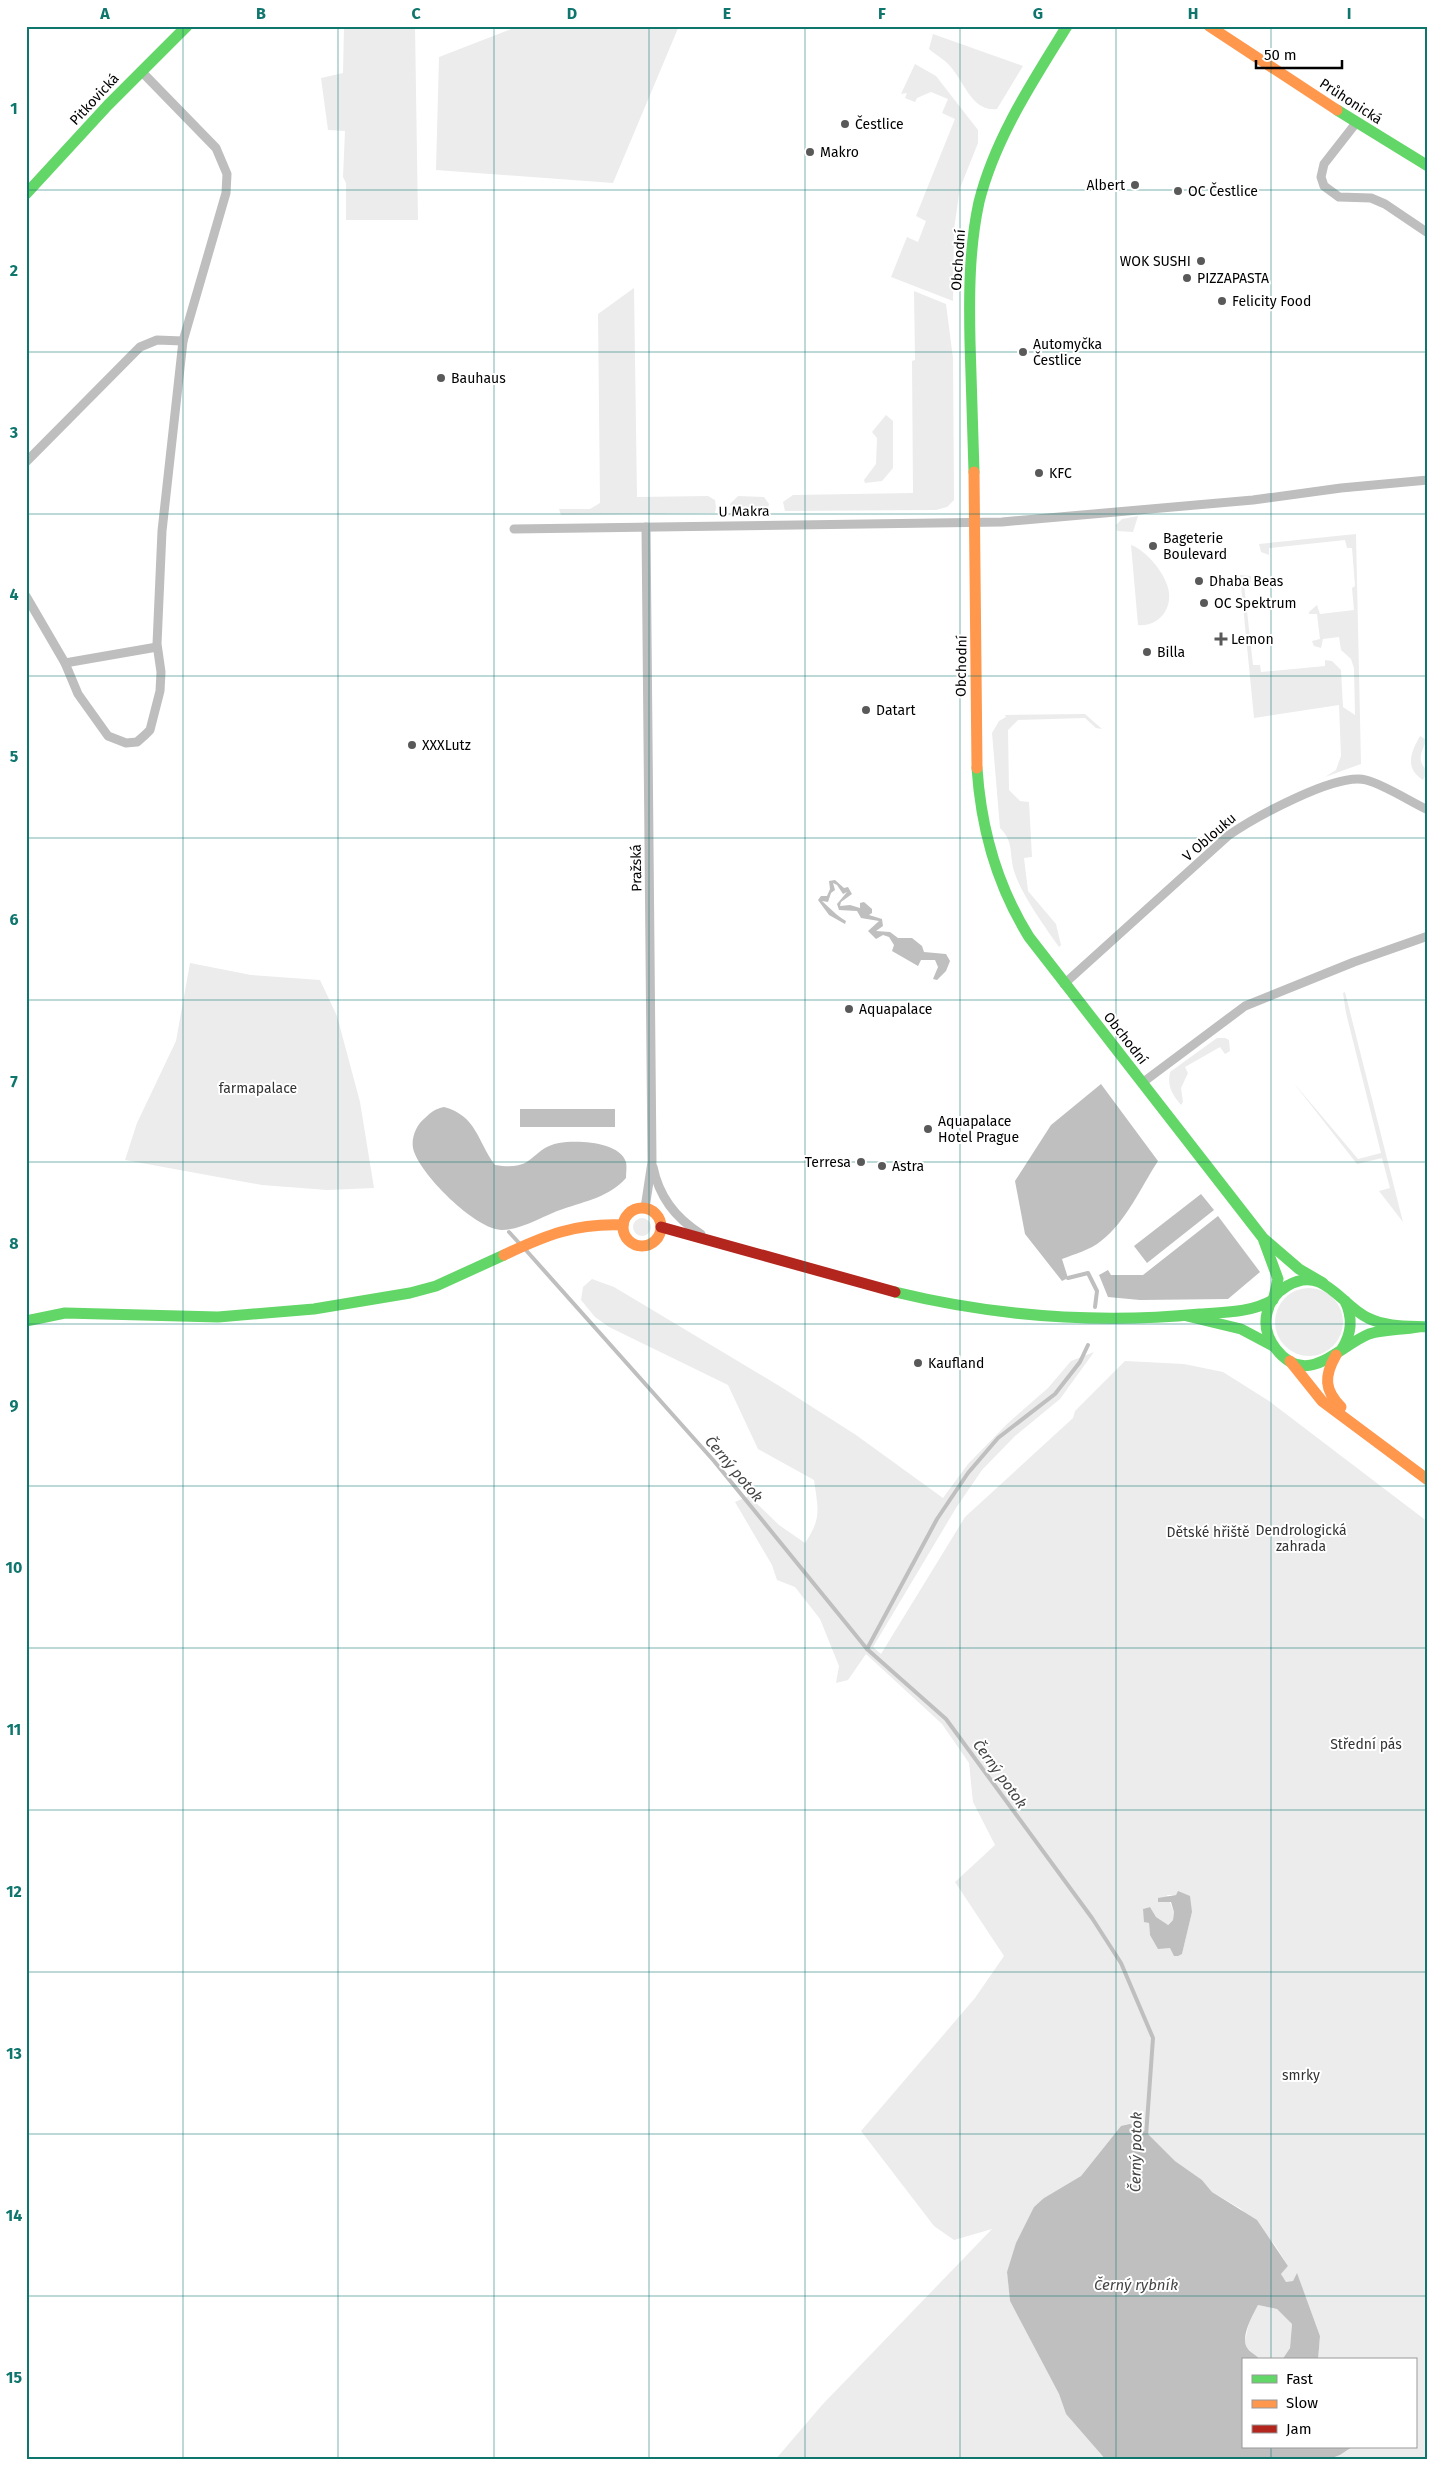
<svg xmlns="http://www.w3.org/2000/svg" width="1454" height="2486" viewBox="0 0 1454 2486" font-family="'Fira Sans',sans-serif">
<rect width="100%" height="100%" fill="#fff"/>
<!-- green -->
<g fill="#ececec" fill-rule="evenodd">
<polygon points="344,26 415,26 418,220 346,220 346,183 343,177 345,131 328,130 321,78 343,73"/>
<polygon points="519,26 679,26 613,183 436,170 439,57"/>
<path d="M 933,34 L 1023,66 L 997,109 C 972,112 965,83 950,66 C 944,59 936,55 929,49 Z"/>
<polygon points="915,64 936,76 978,130 978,143 960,188 954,229 953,301 891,277 907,237 918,242 926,221 916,216 955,119 942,113 948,99 931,92 917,98 915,102 905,98 907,93 901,94"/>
<polygon points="634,288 637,497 708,496 715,500 716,507 715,513 561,515 559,509 590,509 600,503 598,314"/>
<polygon points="914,291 946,304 953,358 954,500 947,507 936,510 785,511 783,502 793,495 913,493 912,361 915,360"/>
<polygon points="886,415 893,421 893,468 882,481 865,483 864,480 876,464 877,438 872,432"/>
<polygon points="738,496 764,497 769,504 767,510 733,513 730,504"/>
<polygon points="1138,516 1133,532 1117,531 1116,525 1122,519"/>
<polygon points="1356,534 1361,764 1325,777 1336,770 1341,756 1339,705 1254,718 1240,575 1251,576 1251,582 1244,584 1253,665 1260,665 1261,672 1325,666 1325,660 1332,661 1341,670 1343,707 1355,715 1354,668 1351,659 1341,650 1339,637 1323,639 1321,648 1314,646 1312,641 1320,639 1317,614 1309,614 1309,612 1317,605 1320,614 1354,610 1352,588 1355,586 1352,548 1347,548 1345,540 1269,548 1269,555 1261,552 1259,544"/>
<path d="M 1131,545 C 1147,551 1167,575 1169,593 C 1171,612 1156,627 1138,625 Z"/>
<path d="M 1085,714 L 1102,729 L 1096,728 L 1085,718 L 1018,720 L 1008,730 L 1009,790 L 1020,801 L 1029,802 L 1032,857 L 1024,858 L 1028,891 L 1056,924 L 1061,945 L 1059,947 C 1045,927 1021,894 1014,871 C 1009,853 1014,842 1000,828 L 992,733 L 999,721 L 1006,717 L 1005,715 Z"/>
<path d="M 1420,736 L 1427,740 C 1421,752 1416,762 1428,771 L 1423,780 C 1404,768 1411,752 1420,736 Z"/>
<polygon points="190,963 251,975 320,980 337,1016 360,1102 374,1188 327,1190 262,1185 125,1160 137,1123 176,1041"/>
<polygon points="1345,992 1403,1222 1379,1191 1390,1188 1382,1158 1357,1164 1293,1082 1358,1159 1381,1153 1346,1013 1343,993"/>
<path d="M 1217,1038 L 1225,1038 L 1229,1040 L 1230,1051 L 1225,1054 L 1220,1047 L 1185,1067 L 1188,1073 L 1181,1088 L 1183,1102 L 1181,1105 C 1172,1094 1167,1086 1170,1072 Z"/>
<circle cx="642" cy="1227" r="9"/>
<path d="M 592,1279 L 614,1287 L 781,1387 L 856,1435 L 943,1498 L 968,1464 L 1007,1424 L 1048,1388 L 1071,1361 L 1094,1352 L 1060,1399 L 1015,1436 L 982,1470 L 956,1508 L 873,1647 L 881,1654 L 965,1517 L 1073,1418 L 1075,1411 L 1125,1361 L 1184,1364 L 1223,1372 L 1269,1401 L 1428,1522 L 1428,2460 L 1327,2460 L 1340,2455 L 1352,2447 L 1415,2447 L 1415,2360 L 1318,2360 L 1320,2336 L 1297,2274 L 1293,2281 L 1286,2283 L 1281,2274 L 1288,2266 L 1275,2245 L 1241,2209 L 1212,2192 L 1202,2180 L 1175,2161 L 1146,2132 L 1121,2126 L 1081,2176 L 1044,2198 L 1007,2272 L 1010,2301 L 1059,2394 L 1066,2414 L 1106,2460 L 775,2460 L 822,2405 L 992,2229 L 954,2240 L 934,2226 L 861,2131 L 975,1998 L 1004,1956 L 955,1882 L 995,1845 L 973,1802 L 969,1763 L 942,1724 L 866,1654 L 848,1680 L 836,1683 L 839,1666 L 820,1619 L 795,1587 L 777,1580 L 772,1565 L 735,1502 L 749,1496 L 779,1525 L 805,1543 C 822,1518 818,1509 814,1480 L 758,1449 L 728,1385 L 609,1327 L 595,1317 L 581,1300 L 583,1287 ZM 1167,1895 L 1177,1895 L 1192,1912 L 1182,1954 L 1150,1935 L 1149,1923 L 1143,1909 L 1150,1907 L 1156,1917 L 1167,1925 L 1173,1920 L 1174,1912 Z"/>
<circle cx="1309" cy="1322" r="34"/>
<polygon points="1258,2305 1277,2309 1292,2324 1290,2348 1282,2360 1260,2360 1247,2348 1245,2341 1249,2323"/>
</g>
<!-- water -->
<g fill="#bfbfbf">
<path d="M 835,880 L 844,888 L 848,887 L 852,894 L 841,902 L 840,906 L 850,905 L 860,908 L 860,903 L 864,902 L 872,909 L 872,913 L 869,915 L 882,919 L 883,926 L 876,931 L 890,932 L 898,938 L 912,938 L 922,946 L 924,952 L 946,954 L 950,961 L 946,971 L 937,980 L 933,979 L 938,967 L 935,960 L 921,960 L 918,966 L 892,951 L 894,945 L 889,937 L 883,935 L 876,939 L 868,931 L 879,921 L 861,918 L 857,911 L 839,910 L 837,904 L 847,892 L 843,894 L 837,885 L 833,883 L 835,890 L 831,893 L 828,902 L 822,901 C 831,909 836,915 846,921 L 845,924 L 829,915 L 818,900 L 821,896 L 827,896 L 830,889 L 829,881 Z"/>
<path d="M 1101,1084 L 1158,1161 C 1141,1187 1126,1222 1101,1241 C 1090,1250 1075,1254 1062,1259 L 1068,1278 L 1062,1281 L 1025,1234 L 1015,1181 L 1051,1125 Z"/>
<path d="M 444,1107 C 477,1116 477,1141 495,1165 C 536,1172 529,1149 559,1143 C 576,1140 619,1141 626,1162 C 627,1167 626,1173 626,1178 C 609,1197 586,1201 563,1209 C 544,1215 522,1230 502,1230 C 476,1230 418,1173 413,1148 C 411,1137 417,1124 425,1118 C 431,1112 435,1109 444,1107 Z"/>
<rect x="520" y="1109" width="95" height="18"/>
<polygon points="1201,1194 1214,1210 1147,1263 1134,1246"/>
<polygon points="1218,1216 1260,1272 1228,1299 1140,1300 1108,1297 1099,1275 1108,1270 1111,1275 1143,1275"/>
<polygon points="1178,1891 1190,1896 1192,1912 1182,1954 1178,1956 1174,1956 1170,1948 1158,1949 1150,1935 1149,1923 1144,1922 1143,1909 1150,1907 1156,1917 1168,1925 1173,1920 1174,1912 1171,1902 1158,1902 1158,1898 1176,1895"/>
<path d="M 1130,2124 L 1146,2132 L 1175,2161 L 1202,2180 L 1212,2192 L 1257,2220 L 1288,2266 L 1281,2274 L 1286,2282 L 1293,2281 L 1297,2273 L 1320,2336 L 1318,2360 L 1282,2360 L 1290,2348 L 1292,2324 L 1277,2309 L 1258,2305 C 1253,2315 1239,2338 1248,2349 C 1251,2353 1257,2355 1260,2360 L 1243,2360 L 1243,2447 L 1352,2447 L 1340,2455 L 1327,2460 L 1106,2460 L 1066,2414 L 1059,2394 L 1010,2301 L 1007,2272 L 1016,2243 L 1034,2207 L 1044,2198 L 1081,2176 L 1121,2126 Z"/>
</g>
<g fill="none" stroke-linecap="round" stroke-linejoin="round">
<!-- stream -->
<g stroke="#bfbfbf" stroke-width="4">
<polyline points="509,1232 519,1243"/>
<polyline points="524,1248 714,1461 867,1649 946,1719 1092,1918 1121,1963 1153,2038 1146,2136"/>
<polyline points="1068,1278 1088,1273 1097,1291 1095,1307"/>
<polyline points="867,1649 937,1519 968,1473 998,1438 1055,1394 1080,1362 1088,1345"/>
</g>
<!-- street -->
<g stroke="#bebebe" stroke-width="9">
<polyline points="1356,123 1324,164 1321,177 1324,186 1339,197 1371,198 1385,204 1428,233"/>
<polyline points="26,462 140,347 157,340 183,341"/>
<polyline points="514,529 1002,522 1253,500 1341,488 1428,480"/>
<polyline points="26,596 65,663 78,694 108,736 126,743 137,742 145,735 150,730 160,691 161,672 157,644 162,531 183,341 226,193 227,174 216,148 141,71"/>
<polyline points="65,663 157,647"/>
<path d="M 1064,984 L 1229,835 C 1254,818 1336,772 1366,780 C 1385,785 1409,801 1428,810"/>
<polyline points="1142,1083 1245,1006 1354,962 1428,936"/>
<path d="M 653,1167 C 659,1197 675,1218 701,1234"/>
<polyline points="645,1208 652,1162 646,527"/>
</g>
<!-- fast -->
<g stroke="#63d668" stroke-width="11">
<polyline points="1337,110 1428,166"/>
<polyline points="26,194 108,105 187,26"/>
<path d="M 974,472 C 973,429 971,386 970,342 C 969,296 969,248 979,202 C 995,138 1033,81 1067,26"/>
<path d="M 977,768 C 981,829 996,884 1029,937 L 1263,1238 L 1299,1269 L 1323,1283"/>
<polyline points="1264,1241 1278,1279 1274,1297"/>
<path d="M 895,1292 C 994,1316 1098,1324 1200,1314 C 1226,1312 1249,1313 1273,1300"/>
<polyline points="1187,1316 1241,1329 1273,1346"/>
<polyline points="26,1321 65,1313 218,1317 314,1309 410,1293 436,1286 504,1255"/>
<path d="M 1418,1327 C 1402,1330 1385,1329 1369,1334 C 1339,1346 1307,1389 1276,1349 C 1268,1339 1264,1326 1267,1313 C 1269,1302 1277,1292 1287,1286 C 1324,1264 1340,1305 1368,1318 C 1386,1327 1408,1326 1428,1327"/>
<path d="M 1342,1349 C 1352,1333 1353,1318 1345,1301"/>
</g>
<!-- slow -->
<g stroke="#ff974d" stroke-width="11">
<polyline points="1209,26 1337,110"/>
<polyline points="974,472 977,768"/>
<circle cx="642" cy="1227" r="19"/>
<path d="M 504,1255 C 546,1235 576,1223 623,1225"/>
<path d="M 1336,1355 C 1324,1376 1324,1390 1341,1407"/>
<polyline points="1290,1361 1322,1401 1428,1480"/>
</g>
<!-- jam -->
<polyline stroke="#b3261e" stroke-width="11" points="661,1227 895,1292"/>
</g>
<!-- grid -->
<path fill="none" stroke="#0f766e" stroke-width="1" stroke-opacity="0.55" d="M 183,26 L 183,2460M 338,26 L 338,2460M 494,26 L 494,2460M 649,26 L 649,2460M 805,26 L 805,2460M 960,26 L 960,2460M 1116,26 L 1116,2460M 1271,26 L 1271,2360M 26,190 L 1428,190M 26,352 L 1428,352M 26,514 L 1428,514M 26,676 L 1428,676M 26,838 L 1428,838M 26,1000 L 1428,1000M 26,1162 L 1428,1162M 26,1324 L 1428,1324M 26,1486 L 1428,1486M 26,1648 L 1428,1648M 26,1810 L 1428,1810M 26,1972 L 1428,1972M 26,2134 L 1428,2134M 26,2296 L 1428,2296M 1271,2447 L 1271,2460"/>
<!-- markers -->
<g fill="#595959" stroke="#fff" stroke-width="2">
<circle cx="845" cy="124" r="5"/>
<circle cx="810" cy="152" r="5"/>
<circle cx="1135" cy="185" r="5"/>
<circle cx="1178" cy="191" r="5"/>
<circle cx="1201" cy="261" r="5"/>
<circle cx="1187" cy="278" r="5"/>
<circle cx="1222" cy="301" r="5"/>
<circle cx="1023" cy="352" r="5"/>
<circle cx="441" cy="378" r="5"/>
<circle cx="1039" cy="473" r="5"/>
<circle cx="1153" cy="546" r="5"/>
<circle cx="1199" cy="581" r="5"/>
<circle cx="1204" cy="603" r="5"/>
<path d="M1218.5 631.5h5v5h5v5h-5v5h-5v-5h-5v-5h5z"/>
<circle cx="1147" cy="652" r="5"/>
<circle cx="866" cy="710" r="5"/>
<circle cx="412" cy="745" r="5"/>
<circle cx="849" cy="1009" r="5"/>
<circle cx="928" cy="1129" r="5"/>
<circle cx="861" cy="1162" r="5"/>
<circle cx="882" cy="1166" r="5"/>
<circle cx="918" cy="1363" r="5"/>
</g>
<g text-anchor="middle" stroke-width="4" stroke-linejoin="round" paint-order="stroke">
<!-- street labels -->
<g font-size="14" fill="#000" stroke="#fff">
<text transform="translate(94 99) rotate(-47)" y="5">Pitkovická</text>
<text transform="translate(1351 101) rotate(33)" y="5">Průhonická</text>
<text transform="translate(958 260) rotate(-86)" y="5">Obchodní</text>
<text transform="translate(744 511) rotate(-1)" y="5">U Makra</text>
<text transform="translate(961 666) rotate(-89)" y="5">Obchodní</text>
<text transform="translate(1209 837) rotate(-41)" y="5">V Oblouku</text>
<text transform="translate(636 868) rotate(-91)" y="5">Pražská</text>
<text transform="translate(1126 1038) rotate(52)" y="5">Obchodní</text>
</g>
<!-- poi labels -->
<g font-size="14" fill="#000" stroke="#fff" text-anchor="start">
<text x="855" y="129">Čestlice</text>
<text x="820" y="157">Makro</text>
<text x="1125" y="190" text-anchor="end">Albert</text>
<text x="1188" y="196">OC Čestlice</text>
<text x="1191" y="266" text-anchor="end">WOK SUSHI</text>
<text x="1197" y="283">PIZZAPASTA</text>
<text x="1232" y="306">Felicity Food</text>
<text x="1033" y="349">Automyčka<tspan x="1033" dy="16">Čestlice</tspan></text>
<text x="451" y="383">Bauhaus</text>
<text x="1049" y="478">KFC</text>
<text x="1163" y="543">Bageterie<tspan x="1163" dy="16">Boulevard</tspan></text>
<text x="1209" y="586">Dhaba Beas</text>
<text x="1214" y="608">OC Spektrum</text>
<text x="1231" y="644">Lemon</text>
<text x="1157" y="657">Billa</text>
<text x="876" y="715">Datart</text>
<text x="422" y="750">XXXLutz</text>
<text x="859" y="1014">Aquapalace</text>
<text x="938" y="1126">Aquapalace<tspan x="938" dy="16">Hotel Prague</tspan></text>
<text x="851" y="1167" text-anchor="end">Terresa</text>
<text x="892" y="1171">Astra</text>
<text x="928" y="1368">Kaufland</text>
</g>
<!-- park labels -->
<g font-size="14" fill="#333" stroke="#fff">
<text x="258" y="1093">farmapalace</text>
<text x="1301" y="1535">Dendrologická<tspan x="1301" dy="16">zahrada</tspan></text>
<text x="1208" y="1537">Dětské hřiště</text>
<text x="1366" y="1749">Střední pás</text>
<text x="1301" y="2080">smrky</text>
</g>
<!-- water labels -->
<g font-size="15" font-style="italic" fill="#444" stroke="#fff">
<text transform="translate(734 1469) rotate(50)" y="5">Černý potok</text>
<text transform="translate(1000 1774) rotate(54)" y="5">Černý potok</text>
<text transform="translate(1136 2152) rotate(-89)" y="5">Černý potok</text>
<text x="1136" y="2290">Černý rybník</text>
</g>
</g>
<!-- border -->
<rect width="1454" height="2486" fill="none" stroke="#ffffff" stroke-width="55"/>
<!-- legend -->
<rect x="1242" y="2358" width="175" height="90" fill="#ffffff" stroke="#999999"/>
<rect x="1252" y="2375" width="25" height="8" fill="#63d668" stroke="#999999"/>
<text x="1286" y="2384" font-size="15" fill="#000000">Fast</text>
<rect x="1252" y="2400" width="25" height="8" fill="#ff974d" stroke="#999999"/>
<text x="1286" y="2408" font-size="15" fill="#000000">Slow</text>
<rect x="1252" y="2425" width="25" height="8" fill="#b3261e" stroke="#999999"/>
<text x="1286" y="2434" font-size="15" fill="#000000">Jam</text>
<!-- scale -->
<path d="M1256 60v8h86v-8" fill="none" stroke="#000000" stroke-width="2.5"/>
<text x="1264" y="60" font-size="15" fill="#000000" stroke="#ffffff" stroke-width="4" paint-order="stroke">50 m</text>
<rect x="28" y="28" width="1398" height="2430" fill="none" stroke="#0f766e" stroke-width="2"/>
<g font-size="16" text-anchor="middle" font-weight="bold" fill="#0f766e">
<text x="105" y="19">A</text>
<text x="261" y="19">B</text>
<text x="416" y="19">C</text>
<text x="572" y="19">D</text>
<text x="727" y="19">E</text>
<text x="882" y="19">F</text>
<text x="1038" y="19">G</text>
<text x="1193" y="19">H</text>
<text x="1349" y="19">I</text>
<text x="14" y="114">1</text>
<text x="14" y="276">2</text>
<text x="14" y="438">3</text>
<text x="14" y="600">4</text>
<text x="14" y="762">5</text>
<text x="14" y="925">6</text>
<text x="14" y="1087">7</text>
<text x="14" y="1249">8</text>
<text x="14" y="1411">9</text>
<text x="14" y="1573">10</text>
<text x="14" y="1735">11</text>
<text x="14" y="1897">12</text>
<text x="14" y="2059">13</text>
<text x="14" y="2221">14</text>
<text x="14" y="2383">15</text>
</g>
</svg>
